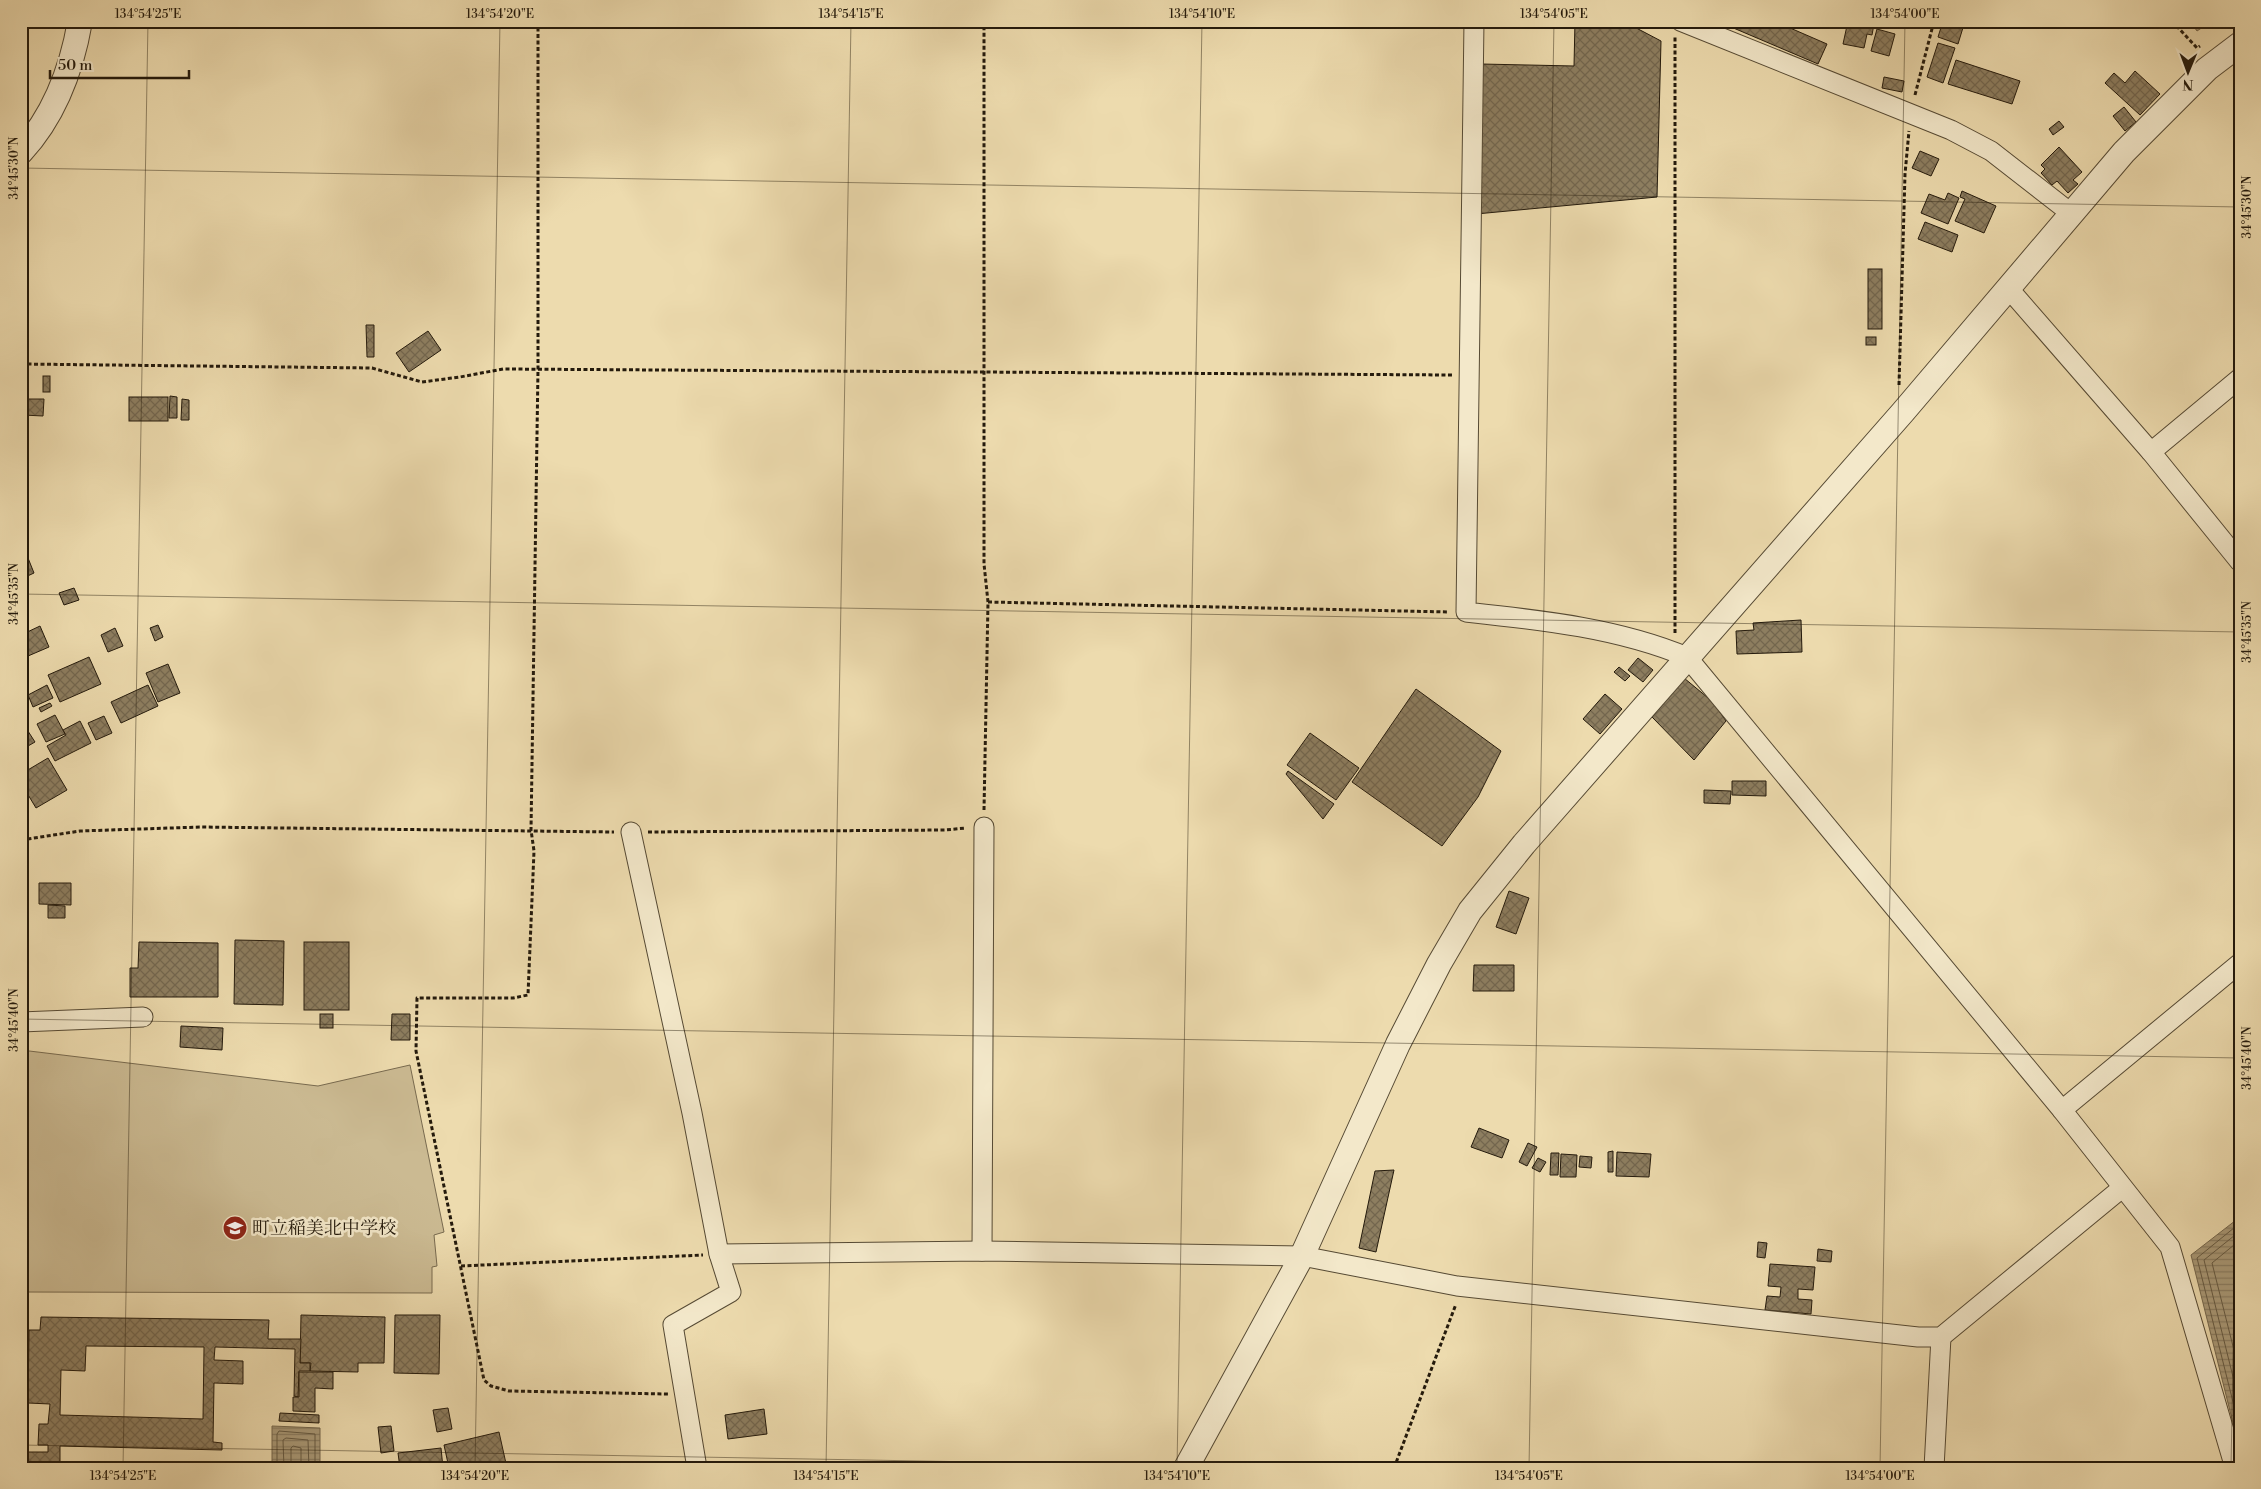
<svg xmlns="http://www.w3.org/2000/svg" width="2261" height="1489" viewBox="0 0 2261 1489" font-family="'Libre Bodoni','Noto Serif JP',serif">
<defs>
<pattern id="water-rules" width="6" height="5" patternUnits="userSpaceOnUse" patternTransform="scale(1.25)"><rect width="6" height="5" fill="#a99977"/><path d="M0 2.5h6" fill="none" stroke="#897c60"/></pattern>
<pattern id="building-cross-hatch" width="8" height="8" patternUnits="userSpaceOnUse" patternTransform="scale(1.25)"><rect width="8" height="8" fill="#8d7e60"/><path d="M0 0l8 8M0 8l8-8" fill="none" stroke="#73664e"/></pattern>
</defs>
<rect width="100%" height="100%" fill="#eddbae"/>
<filter id="stains"><feTurbulence type="fractalNoise" baseFrequency=".004" numOctaves="4"/><feColorMatrix values="0 0 0 0 .2 0 0 0 0 .09 0 0 0 0 .02 0 0 0 .5 -.17"/></filter>
<radialGradient id="worn" r=".72"><stop offset=".6" stop-color="#630" stop-opacity="0"/><stop offset="1" stop-color="#630" stop-opacity=".3"/></radialGradient>
<!-- pitch -->
<polygon fill="#cbba92" stroke="#786a4f" points="21,1050 318,1086 410,1065 444,1232 434,1235 437,1266 432,1267 432,1293 21,1292"/>
<!-- water -->
<g fill="url(#water-rules)" stroke="#74664c">
<polygon points="2190,21 2212,21 2197,31"/>
<polygon points="2240,1217 2240,1451 2191,1255"/>
<polygon points="272,1426 320,1428 320,1468 272,1468"/>
</g>
<g fill="none" stroke-linecap="round" stroke-linejoin="round">
<!-- shore -->
<g stroke="#665a42" stroke-width="1">
<polyline points="2240,1223 2197,1258 2240,1430"/>
<polyline points="2240,1231 2204,1260 2240,1405"/>
<polyline points="2240,1240 2212,1263 2240,1374"/>
<polyline points="277,1468 277,1434 279,1431 315,1434 315,1468"/>
<polyline points="284,1468 283,1440 286,1438 308,1440 309,1468"/>
<polyline points="291,1468 291,1448 293,1446 301,1448 301,1468"/>
</g>
</g>
<!-- building -->
<g fill="url(#building-cross-hatch)" stroke="#241a0c" fill-rule="evenodd">
<polygon points="1575,21 1623,21 1661,41 1657,197 1476,214 1481,64 1574,66"/>
<polygon points="1717,21 1774,21 1827,44 1818,64"/>
<polygon points="1848,21 1874,24 1872,35 1867,34 1864,48 1843,44"/>
<polygon points="1943,21 1965,21 1958,44 1938,37"/>
<polygon points="1877,29 1895,34 1889,56 1871,51"/>
<polygon points="1938,43 1955,48 1943,83 1927,77"/>
<polygon points="1956,60 2020,81 2012,104 1948,84"/>
<polygon points="2135,71 2160,94 2140,115 2105,83 2114,73 2125,83"/>
<polygon points="1884,77 1904,81 1902,92 1882,88"/>
<polygon points="2124,107 2136,122 2125,131 2113,116"/>
<polygon points="2059,121 2064,127 2053,135 2049,129"/>
<polygon points="2059,147 2082,172 2073,180 2078,184 2068,193 2057,181 2052,185 2041,173 2045,169 2041,165"/>
<polygon points="1920,151 1939,159 1931,176 1912,168"/>
<polygon points="1962,191 1996,206 1984,233 1955,221 1965,199 1960,197"/>
<polygon points="1948,193 1959,198 1948,224 1921,213 1929,194 1945,200"/>
<polygon points="1925,222 1958,235 1952,252 1918,239"/>
<rect x="1868" y="269" width="14" height="60"/>
<polygon points="366,325 374,325 374,357 367,357"/>
<polygon points="428,331 441,350 409,372 396,353"/>
<rect x="1866" y="337" width="10" height="8"/>
<rect x="43" y="376" width="7" height="16"/>
<polygon points="170,396 177,397 177,418 169,418"/>
<rect x="129" y="397" width="39" height="24"/>
<polygon points="24,399 44,399 43,416 23,415"/>
<polygon points="182,399 189,400 189,420 181,420"/>
<polygon points="24,548 34,573 21,579 21,549"/>
<polygon points="74,588 79,600 64,605 59,593"/>
<polygon points="1801,620 1802,652 1737,654 1736,631 1754,630 1753,623"/>
<polygon points="158,625 163,637 155,641 150,628"/>
<polygon points="40,626 49,647 21,659 21,635"/>
<polygon points="115,628 123,646 108,652 101,635"/>
<polygon points="89,657 101,684 60,702 48,675"/>
<polygon points="1638,658 1653,670 1643,682 1628,670"/>
<polygon points="168,664 180,693 158,702 146,673"/>
<polygon points="1619,667 1630,676 1625,681 1614,672"/>
<polygon points="1684,678 1713,702 1726,721 1694,760 1652,717"/>
<polygon points="47,685 53,698 33,707 28,695"/>
<polygon points="148,685 158,706 121,723 111,702"/>
<polygon points="1416,689 1501,751 1478,797 1442,846 1352,782"/>
<polygon points="1605,694 1622,709 1600,734 1583,719"/>
<polygon points="50,703 52,706 41,712 39,708"/>
<polygon points="55,715 65,734 46,742 37,724"/>
<polygon points="21,716 26,724 21,727"/>
<polygon points="104,716 112,733 96,740 88,723"/>
<polygon points="80,721 91,743 55,761 47,746 66,735 63,730"/>
<polygon points="26,728 35,742 21,750 21,731"/>
<polygon points="1310,733 1359,768 1336,800 1287,765"/>
<polygon points="48,758 67,790 36,808 21,783 21,774"/>
<polygon points="1288,771 1334,804 1323,819 1286,774"/>
<polygon points="1732,781 1766,781 1766,796 1732,795"/>
<polygon points="1704,790 1731,791 1730,804 1704,803"/>
<polygon points="39,883 71,883 71,905 39,904"/>
<polygon points="1509,891 1529,898 1516,934 1496,927"/>
<polygon points="48,905 65,906 65,918 48,918"/>
<polygon points="235,940 284,941 283,1005 234,1004"/>
<polygon points="139,942 218,943 218,997 130,997 130,968 138,968"/>
<rect x="304" y="942" width="45" height="68"/>
<polygon points="1474,965 1514,965 1514,991 1473,991"/>
<rect x="320" y="1014" width="13" height="14"/>
<polygon points="392,1014 410,1014 410,1040 391,1040"/>
<polygon points="181,1026 223,1028 222,1050 180,1047"/>
<polygon points="1479,1128 1509,1140 1502,1158 1471,1147"/>
<polygon points="1528,1143 1537,1147 1527,1166 1519,1162"/>
<polygon points="1613,1151 1613,1172 1608,1172 1608,1152"/>
<polygon points="1617,1152 1651,1154 1649,1177 1616,1176"/>
<polygon points="1551,1153 1559,1153 1558,1175 1550,1175"/>
<polygon points="1561,1154 1577,1155 1576,1177 1560,1177"/>
<polygon points="1580,1156 1592,1157 1591,1168 1579,1167"/>
<polygon points="1538,1158 1546,1162 1540,1172 1532,1168"/>
<polygon points="1394,1170 1376,1252 1359,1248 1375,1171"/>
<polygon points="1758,1242 1767,1243 1765,1258 1757,1257"/>
<polygon points="1818,1249 1832,1251 1831,1262 1817,1261"/>
<polygon points="1770,1264 1815,1267 1813,1290 1798,1289 1798,1299 1812,1300 1811,1314 1765,1310 1767,1296 1780,1297 1781,1287 1768,1286"/>
<polygon points="301,1315 385,1317 384,1363 358,1363 358,1372 310,1371 311,1363 300,1363"/>
<polygon points="395,1315 440,1315 439,1374 394,1373"/>
<path d="M 41,1317 L 269,1320 L 268,1339 L 301,1339 L 300,1363 L 310,1363 L 310,1371 L 299,1371 L 298,1397 L 294,1396 L 295,1349 L 215,1347 L 214,1360 L 243,1361 L 243,1384 L 214,1383 L 213,1442 L 222,1443 L 222,1450 L 60,1446 L 60,1468 L 48,1468 L 48,1464 L 21,1463 L 21,1452 L 48,1452 L 48,1445 L 38,1445 L 39,1424 L 48,1424 L 50,1404 L 28,1403 L 29,1330 L 40,1330 ZM 86,1346 L 204,1347 L 203,1419 L 60,1415 L 61,1370 L 85,1371 Z"/>
<polygon points="299,1372 333,1372 333,1389 315,1388 315,1412 293,1411 293,1397 299,1397"/>
<polygon points="448,1408 452,1429 437,1432 433,1410"/>
<polygon points="764,1409 767,1434 728,1439 725,1415"/>
<polygon points="280,1413 319,1415 319,1423 279,1421"/>
<polygon points="391,1426 394,1451 381,1453 378,1427"/>
<polygon points="499,1432 507,1468 449,1468 444,1445"/>
<polygon points="441,1448 443,1468 400,1468 398,1453"/>
</g>
<g fill="none" stroke-linecap="round" stroke-linejoin="round">
<defs>
<g id="minor">
<path d="M 1474,21 L 1466,612 C 1540,620 1618,628 1687,657 L 2062,1110 L 2170,1247 L 2235,1468"/>
<polyline points="1680,21 1951,130 1991,151 2072,214"/>
<polyline points="2009,289 2151,452 2240,562"/>
<polyline points="2151,452 2240,378"/>
<polyline points="631,832 692,1113 719,1254 731,1292 673,1325 697,1468"/>
<polyline points="21,1022 143,1017"/>
<polyline points="2062,1110 2240,963"/>
<polyline points="982,1251 984,827"/>
<polyline points="719,1254 982,1251 1302,1256 1457,1286 1918,1337 1941,1337 2122,1188"/>
<polyline points="1934,1468 1941,1337"/>
</g>
<g id="tertiary">
<path d="M 21,152 C 54,116 72,68 80,21"/>
<polyline points="1186,1468 1302,1256 1398,1044 1439,964 1470,911 1524,844 1903,412 2124,152 2207,69 2240,44"/>
</g>
</defs>
<!-- minor casing -->
<use href="#minor" stroke="#564a34" stroke-width="21"/>
<!-- tertiary casing -->
<use href="#tertiary" stroke="#564a34" stroke-width="26"/>
<!-- path -->
<g stroke="#241a0c" stroke-width="3" stroke-dasharray="4 2.5" stroke-linecap="butt">
<polyline points="538,21 538,369 531,830 534,851 528,995 513,998 417,998 416,1051 484,1380 491,1386 509,1391 668,1394"/>
<polyline points="2172,21 2197,48 2200,46"/>
<polyline points="1915,95 1934,21"/>
<polyline points="21,364 372,368 422,382 460,377 503,369 1452,375"/>
<polyline points="1899,385 1905,174 1909,131"/>
<polyline points="988,602 1449,612"/>
<polyline points="1675,633 1675,37"/>
<polyline points="984,810 988,602 984,564 984,21"/>
<polyline points="648,832 945,830 966,828"/>
<polyline points="21,840 80,831 201,827 614,832"/>
<polyline points="461,1266 703,1255"/>
<polyline points="1394,1468 1456,1304"/>
</g>
<!-- minor -->
<use href="#minor" stroke="#f3e8ca" stroke-width="19"/>
<!-- tertiary -->
<use href="#tertiary" stroke="#f3e8ca" stroke-width="24"/>
</g>
<!-- ticks -->
<path fill="none" stroke="#241a0c" stroke-width="1" stroke-opacity="0.45" d="M 21,168 L 2240,207M 21,594 L 2240,632M 21,1019 L 2240,1058M 21,1445 L 1316,1468M 123,1468 L 148,21M 475,1468 L 500,21M 826,1468 L 851,21M 1177,1468 L 1202,21M 1529,1468 L 1554,21M 1880,1468 L 1905,21M 2231,1468 L 2240,977"/>
<!-- icons -->
<defs>
<symbol id="school-disc" viewBox="-11 -11 22 22"><circle r="9.5" fill="#8f2418" stroke="#f3e8ca"/><path d="M0-5L7-2L0 1L-7-2ZM-4 1L0 2.5L4 1V4Q0 6-4 4Z" fill="#fff"/></symbol>
</defs>
<g fill-rule="evenodd">
<use href="#school-disc" x="221" y="1214" width="28" height="28"/>
</g>
<g text-anchor="middle" stroke-width="5" stroke-linejoin="round" paint-order="stroke">
<!-- poi labels -->
<g font-size="18" fill="#241a0c" stroke="#f3e8ca" text-anchor="start">
<text x="252" y="1234">町立稲美北中学校</text>
</g>
</g>
<!-- margin -->
<rect width="2261" height="1489" fill="none" stroke="#eddbae" stroke-width="55"/>
<!-- north arrow -->
<g transform="translate(2188 72) rotate(181)" stroke="#f3e8ca" stroke-width="4" paint-order="stroke">
<path d="M0-4L9 19L0 12L-9 19Z" fill="#241a0c"/>
<text y="-8" font-size="14" font-weight="bold" text-anchor="middle" fill="#241a0c">N</text>
</g>
<!-- scale -->
<path d="M50 70v8h139v-8" fill="none" stroke="#241a0c" stroke-width="2.5"/>
<text x="58" y="70" font-size="15" fill="#241a0c" stroke="#f3e8ca" stroke-width="4" paint-order="stroke">50 m</text>
<rect x="28" y="28" width="2206" height="1434" fill="none" stroke="#241a0c" stroke-width="2"/>
<g font-size="12" text-anchor="middle" fill="#241a0c">
<text x="148" y="18">134°54'25"E</text>
<text x="500" y="18">134°54'20"E</text>
<text x="851" y="18">134°54'15"E</text>
<text x="1202" y="18">134°54'10"E</text>
<text x="1554" y="18">134°54'05"E</text>
<text x="1905" y="18">134°54'00"E</text>
<text transform="translate(14 168) rotate(-90)" y="4">34°45'30"N</text>
<text transform="translate(2247 207) rotate(-90)" y="4">34°45'30"N</text>
<text transform="translate(14 594) rotate(-90)" y="4">34°45'35"N</text>
<text transform="translate(2247 632) rotate(-90)" y="4">34°45'35"N</text>
<text transform="translate(14 1020) rotate(-90)" y="4">34°45'40"N</text>
<text transform="translate(2247 1058) rotate(-90)" y="4">34°45'40"N</text>
<text x="123" y="1480">134°54'25"E</text>
<text x="475" y="1480">134°54'20"E</text>
<text x="826" y="1480">134°54'15"E</text>
<text x="1177" y="1480">134°54'10"E</text>
<text x="1529" y="1480">134°54'05"E</text>
<text x="1880" y="1480">134°54'00"E</text>
</g>
<rect width="100%" height="100%" filter="url(#stains)"/>
<rect width="100%" height="100%" fill="url(#worn)"/>
</svg>
